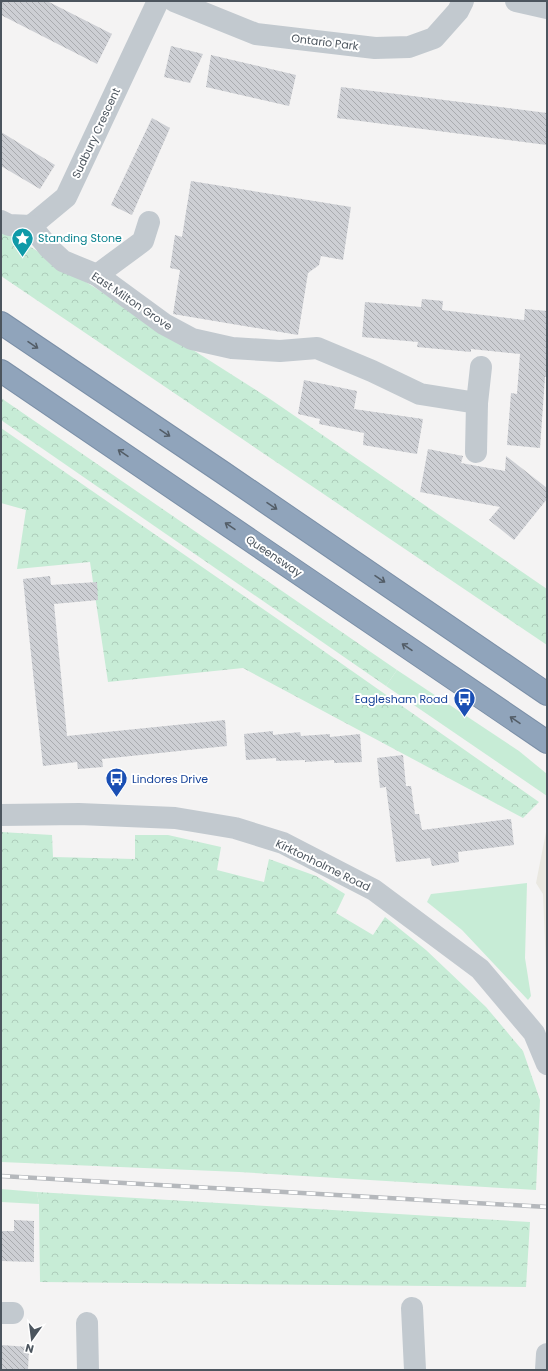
<svg xmlns="http://www.w3.org/2000/svg" width="548" height="1371" viewBox="0 0 548 1371" font-family="Poppins,sans-serif">
<defs>
<pattern id="forest-crowns" width="20" height="18" patternUnits="userSpaceOnUse"><rect width="20" height="18" fill="#c7ecd6"/><path d="M2 6a3 3 0 1 1 6 0M12 15a3 3 0 1 1 6 0" fill="none" stroke="#adccba"/></pattern>
<pattern id="building-back-hatch" width="6" height="6" patternUnits="userSpaceOnUse"><rect width="6" height="6" fill="#cdcfd4"/><path d="M-1 5l2 2M0 0l6 6M5-1l2 2" fill="none" stroke="#a9abaf"/></pattern>
</defs>
<rect width="100%" height="100%" fill="#f4f3f3"/>
<!-- commercial -->
<polygon fill="#eae8e1" points="547,827 547,991 543,894 536,883"/>
<!-- grass -->
<g fill="#c7ecd6">
<polygon points="397,670 519,751 547,774 547,796 386,686"/>
<polygon points="527,883 525,958 531,996 528,1000 462,930 427,902 431,894"/>
<polygon points="1,1189 37,1192 39,1204 1,1202"/>
</g>
<!-- forest -->
<g fill="url(#forest-crowns)">
<polygon points="1,228 270,399 547,589 547,645 1,276"/>
<polygon points="1,398 397,670 386,686 1,420"/>
<polygon points="1,428 305,638 539,802 523,818 243,668 108,682 90,562 17,569 26,510 1,503"/>
<polygon points="1,832 52,835 53,857 135,859 135,835 168,835 221,847 217,870 264,882 269,859 316,876 345,894 336,913 373,935 385,917 426,950 486,1007 523,1051 540,1100 536,1190 239,1172 1,1162"/>
<polygon points="37,1192 530,1222 526,1287 40,1282 39,1204"/>
</g>
<!-- building -->
<g fill="url(#building-back-hatch)">
<polygon points="1,1 47,1 112,34 97,64 1,15"/>
<polygon points="171,46 203,54 190,83 164,77"/>
<polygon points="211,55 296,75 289,106 206,87"/>
<polygon points="341,87 547,113 547,145 337,118"/>
<polygon points="152,118 170,128 132,215 111,205"/>
<polygon points="1,132 55,165 40,189 1,166"/>
<polygon points="191,181 351,207 343,260 321,256 319,265 308,273 298,335 173,314 180,270 170,268 175,235 182,237"/>
<polygon points="422,299 443,301 442,310 524,320 525,309 547,311 547,377 545,377 540,448 507,445 511,393 517,394 520,354 471,349 471,352 417,347 418,342 362,337 365,302 421,307"/>
<polygon points="304,380 357,391 354,409 423,419 417,454 363,445 364,433 319,424 320,419 298,414"/>
<polygon points="428,449 463,456 461,463 505,471 506,456 547,488 547,499 514,540 489,520 500,507 420,492"/>
<polygon points="50,576 51,585 97,582 98,600 54,604 67,736 225,720 227,746 102,759 103,767 78,769 77,762 43,766 23,579"/>
<polygon points="273,731 273,735 300,732 301,736 330,734 330,737 360,734 362,762 334,763 334,760 305,762 305,760 276,761 276,758 246,760 244,734"/>
<polygon points="403,755 406,786 411,786 415,814 419,814 422,830 511,819 514,845 458,852 459,862 432,866 430,858 396,862 386,787 380,788 377,758"/>
<polygon points="14,1220 34,1221 34,1262 1,1261 1,1231 14,1231"/>
<polygon points="1,1345 29,1347 28,1370 1,1370"/>
</g>
<g fill="none" stroke-linecap="round" stroke-linejoin="round">
<defs>
<g id="highway">
<polyline points="1,323 222,472 547,694"/>
<polyline points="1,371 547,742"/>
</g>
</defs>
<!-- highway casing -->
<use href="#highway" stroke="#7b8fa7" stroke-width="24"/>
<!-- minor -->
<g stroke="#c2c9cf" stroke-width="22">
<polyline points="174,1 256,34 375,48 409,47 434,38 458,11 463,1"/>
<polyline points="516,1 547,8"/>
<polyline points="1,221 9,225 31,226 66,197 158,1"/>
<polyline points="31,226 49,248 63,261 97,275 164,324 192,339 232,348 280,351 317,348 372,371 420,394 477,403"/>
<polyline points="97,275 143,241 149,222"/>
<polyline points="476,452 477,403 481,367"/>
<polyline points="1,815 79,814 175,818 235,828 283,843 374,890 480,969 534,1033 547,1064"/>
<polyline points="412,1308 415,1370"/>
<polyline points="1,1313 13,1313"/>
<polyline points="87,1323 88,1370"/>
<polyline points="546,1370 547,1354"/>
</g>
<!-- highway -->
<use href="#highway" stroke="#90a4bb" stroke-width="22"/>
<defs>
<polyline id="rail" points="1,1176 547,1207"/>
</defs>
<!-- rail casing -->
<use href="#rail" stroke="#b5b8bc" stroke-width="4.5"/>
<!-- rail -->
<use href="#rail" stroke="#fff" stroke-width="3" stroke-dasharray="9" stroke-linecap="butt"/>
</g>
<!-- one-way arrows -->
<defs><path id="oneway-shaft" d="M-6 0H5M1.5-3L5.5 0L1.5 3" fill="none" stroke-width="1.6" stroke-linecap="round" stroke-linejoin="round"/></defs>
<g stroke="#535d67">
<use href="#oneway-shaft" transform="translate(33 345) rotate(34)"/>
<use href="#oneway-shaft" transform="translate(165 433) rotate(34)"/>
<use href="#oneway-shaft" transform="translate(123 453) rotate(-146)"/>
<use href="#oneway-shaft" transform="translate(272 506) rotate(34)"/>
<use href="#oneway-shaft" transform="translate(230 526) rotate(-146)"/>
<use href="#oneway-shaft" transform="translate(380 579) rotate(34)"/>
<use href="#oneway-shaft" transform="translate(407 647) rotate(-146)"/>
<use href="#oneway-shaft" transform="translate(515 720) rotate(-146)"/>
</g>
<!-- icons -->
<defs>
<symbol id="sight-pin" viewBox="-11 -11 22 30"><path d="M0 17L-7.5 6A9.5 9.5 0 1 1 7.5 6Z" fill="#0f9aa8" stroke="#fff"/><path d="M0-6L1.8-2.2L6-1.7L2.9 1.2L3.7 5.4L0 3.3L-3.7 5.4L-2.9 1.2L-6-1.7L-1.8-2.2Z" fill="#fff"/></symbol>
<symbol id="bus-pin" viewBox="-11 -11 22 30"><path d="M0 17L-7.5 6A9.5 9.5 0 1 1 7.5 6Z" fill="#1a4fb4" stroke="#fff"/><path d="M-5-6H5V4H4V6H2V4H-2V6H-4V4H-5ZM-3.5-4V0h7V-4ZM-3.5 1.2v1.5H-2V1.2ZM2 1.2v1.5H3.5V1.2Z" fill="#fff"/></symbol>
</defs>
<g fill-rule="evenodd">
<use href="#sight-pin" x="10" y="226" width="25" height="34"/>
<use href="#bus-pin" x="452" y="686" width="25" height="34"/>
<use href="#bus-pin" x="104" y="766" width="25" height="34"/>
</g>
<g text-anchor="middle" stroke-width="4" stroke-linejoin="round" paint-order="stroke">
<!-- street labels -->
<g font-size="11" fill="#4c555e" stroke="#fff">
<text transform="translate(325 42) rotate(7)" y="4">Ontario Park</text>
<text transform="translate(96 133) rotate(-65)" y="4">Sudbury Crescent</text>
<text transform="translate(132 301) rotate(34)" y="4">East Milton Grove</text>
<text transform="translate(274 556) rotate(34)" y="4">Queensway</text>
<text transform="translate(323 865) rotate(26)" y="4">Kirktonholme Road</text>
</g>
<!-- culture labels -->
<g font-size="11" fill="#0d838f" stroke="#fff" text-anchor="start">
<text x="38" y="242">Standing Stone</text>
</g>
<!-- transit labels -->
<g font-size="11" fill="#164399" stroke="#fff" text-anchor="end">
<text x="448" y="703">Eaglesham Road</text>
<text x="132" y="783" text-anchor="start">Lindores Drive</text>
</g>
</g>
<!-- border -->
<rect width="548" height="1371" fill="none" stroke="#4c555e" stroke-width="4"/>
<!-- north arrow -->
<g transform="translate(32 1339) rotate(194)" stroke="#ffffff" stroke-width="3" paint-order="stroke">
<path d="M0-3L7 15L0 10L-7 15Z" fill="#4c555e"/>
<text y="-6" font-size="11" font-weight="bold" text-anchor="middle" fill="#4c555e">N</text>
</g>
</svg>
